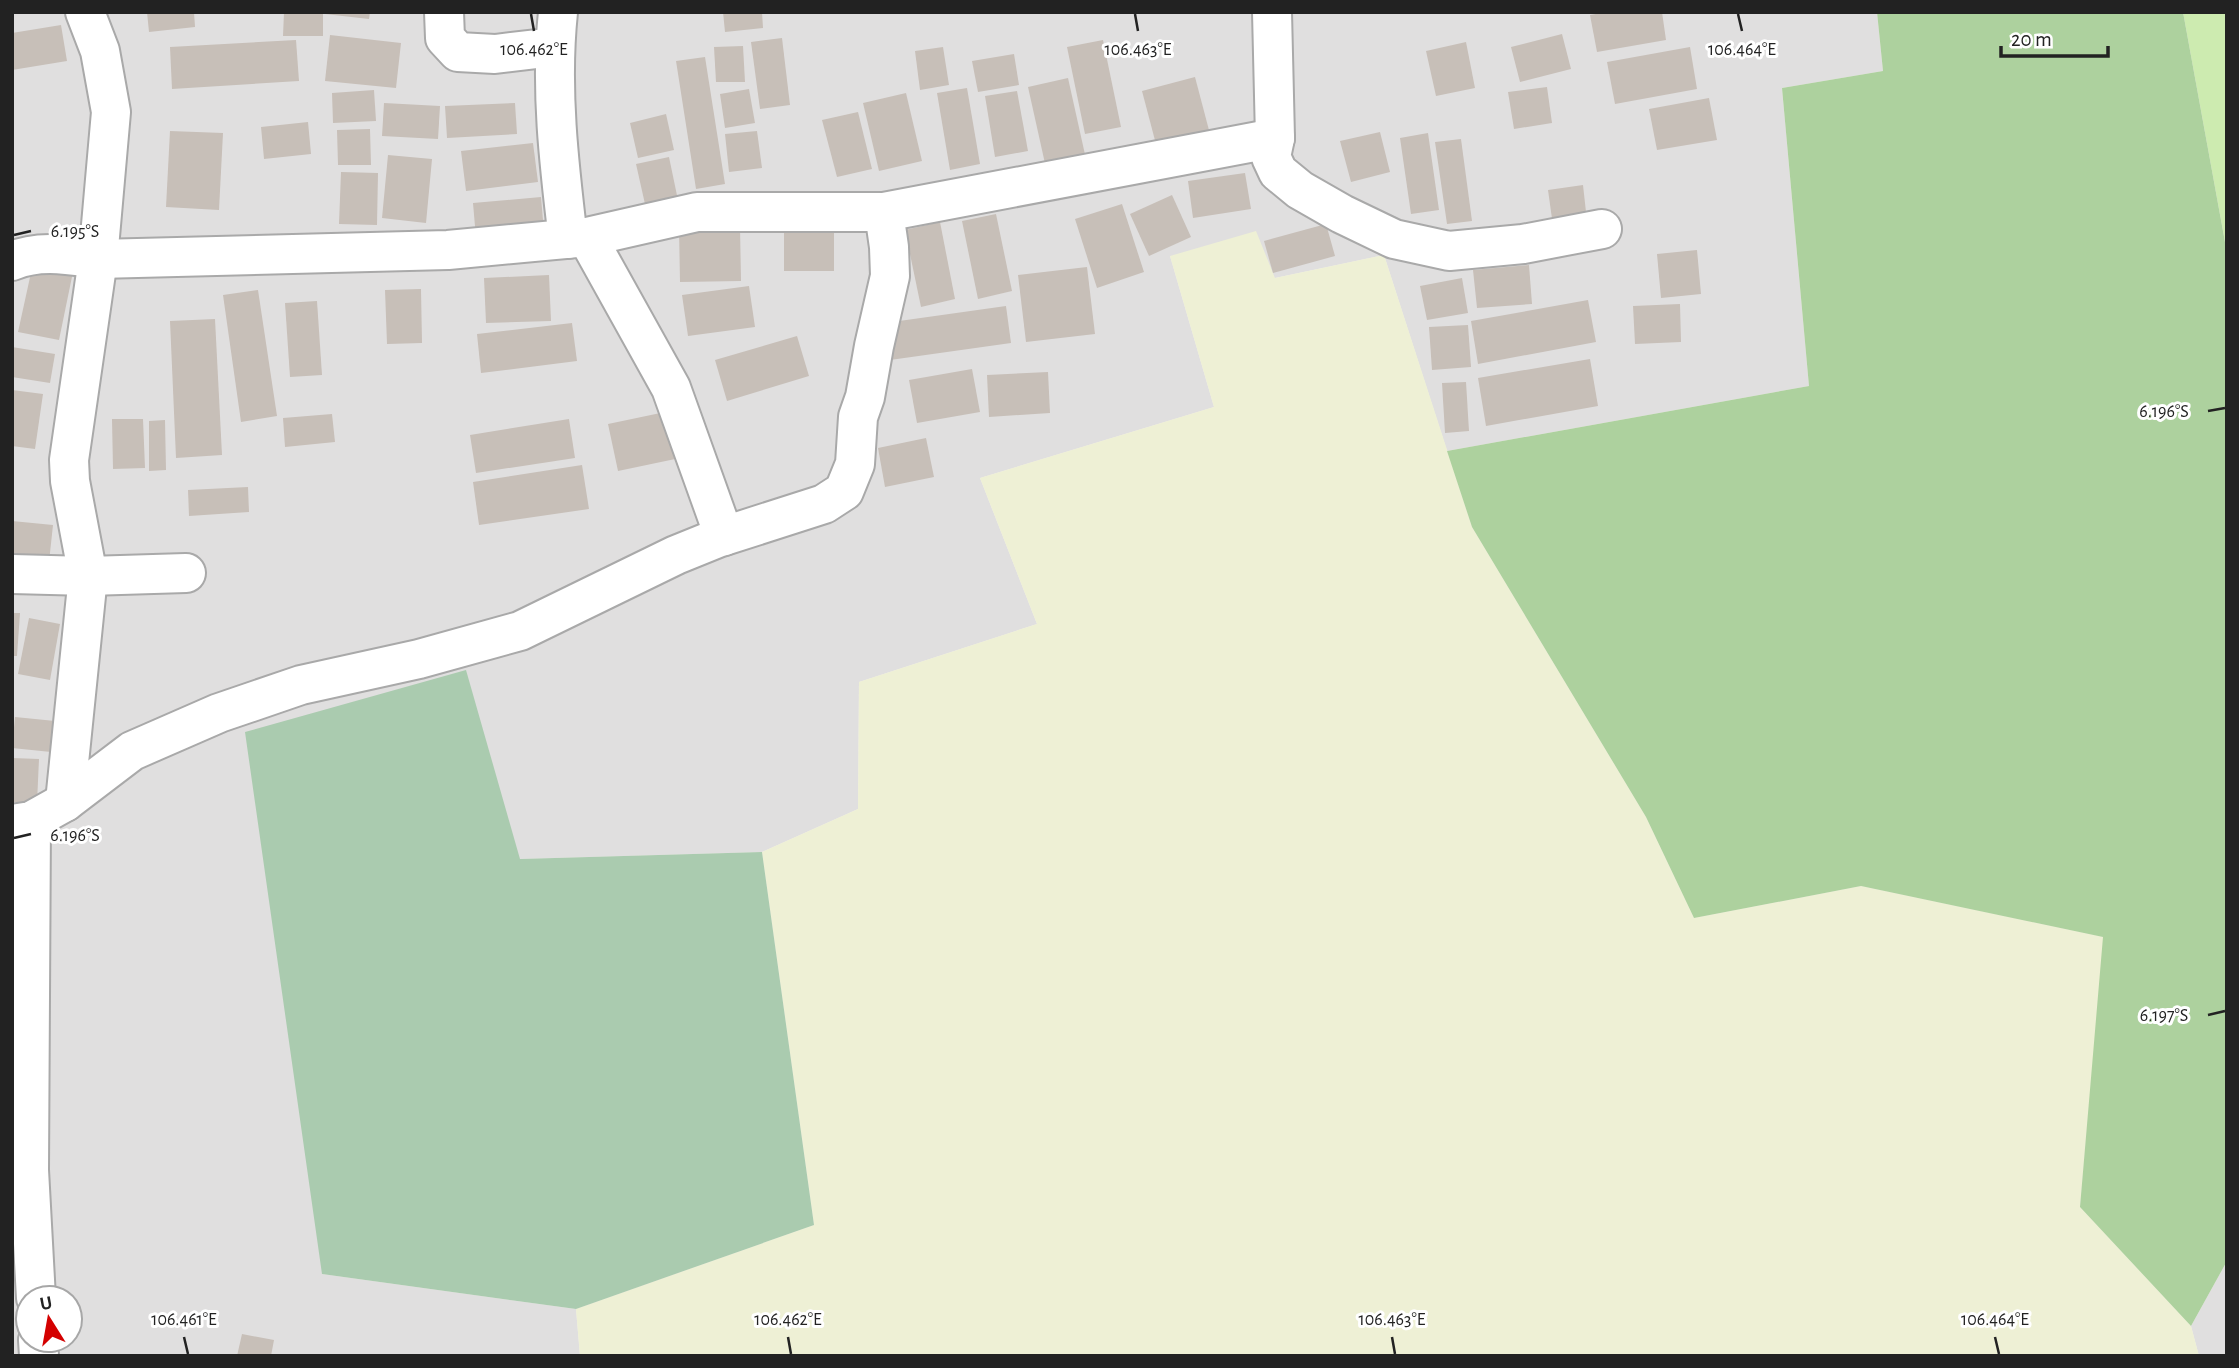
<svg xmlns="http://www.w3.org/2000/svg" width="2239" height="1368" viewBox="0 0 2239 1368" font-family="'Alegreya Sans',sans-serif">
<rect width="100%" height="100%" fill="#f2efe9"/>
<!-- residential -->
<g fill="#e0dfdf" fill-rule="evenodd">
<path d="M 12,12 L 1877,12 L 1883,71 L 1782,88 L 1809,386 L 1447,451 L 1384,255 L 1275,278 L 1170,256 L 1214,407 L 980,478 L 1037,624 L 859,682 L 858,809 L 762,852 L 519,859 L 322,1274 L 576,1309 L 580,1356 L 12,1356 ZM 28,1298 L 70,1298 L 70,1340 L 28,1340 Z"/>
<polygon points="2227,1261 2227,1356 2199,1356 2191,1326"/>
</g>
<!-- farmland -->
<polygon fill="#eef0d5" points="1256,231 1275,278 1384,255 1472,527 1646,817 1694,918 1861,886 2104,937 2080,1207 2191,1326 2199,1356 580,1356 576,1309 814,1225 762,852 858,809 859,682 1037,624 980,478 1214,407 1170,256"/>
<!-- grass -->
<polygon fill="#cdebb0" points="2183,12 2227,12 2227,253"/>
<!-- forest -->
<polygon fill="#add19e" points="1877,12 2183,12 2227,253 2227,1261 2191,1326 2080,1207 2103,937 1861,886 1694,918 1646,817 1472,527 1447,451 1809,386 1782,88 1883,71"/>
<!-- cemetery -->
<polygon fill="#aacbaf" points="466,670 520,859 762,852 814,1225 576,1309 322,1274 245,732"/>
<!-- building -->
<g fill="#c7bfb8">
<polygon points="147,12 194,12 195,27 149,32"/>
<polygon points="284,12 323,12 323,36 283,36"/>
<polygon points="325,12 370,12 369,19 325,14"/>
<polygon points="723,12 762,12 763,28 725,32"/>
<polygon points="1607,12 1662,12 1666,40 1597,52 1590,15"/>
<polygon points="61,25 67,61 12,70 12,33"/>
<polygon points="1562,34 1571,69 1520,82 1511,47"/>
<polygon points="330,35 401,43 396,88 325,81"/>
<polygon points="782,38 790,105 760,109 751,42"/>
<polygon points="296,40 299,81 172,89 170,47"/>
<polygon points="1103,40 1121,127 1085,134 1067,47"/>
<polygon points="1466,42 1475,88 1436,96 1426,51"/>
<polygon points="743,46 745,82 716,82 714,47"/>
<polygon points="943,47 949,85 920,90 915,51"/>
<polygon points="1690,47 1697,89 1615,104 1607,62"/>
<polygon points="1014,54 1019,85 978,92 972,61"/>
<polygon points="705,57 725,184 696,189 676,61"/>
<polygon points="1195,77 1210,134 1157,148 1142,91"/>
<polygon points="1068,78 1086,159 1046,168 1028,87"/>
<polygon points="1547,87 1552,123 1514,129 1508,92"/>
<polygon points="967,88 980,164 950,170 937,93"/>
<polygon points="749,89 755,123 725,128 720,94"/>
<polygon points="374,90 376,121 333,123 332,93"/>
<polygon points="1017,91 1028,151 995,157 985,96"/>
<polygon points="906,93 922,161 879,171 863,103"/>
<polygon points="1709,98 1717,140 1657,150 1649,109"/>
<polygon points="384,103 440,106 438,139 382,136"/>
<polygon points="515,103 517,134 447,138 445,106"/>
<polygon points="858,112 872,169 837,177 822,120"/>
<polygon points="666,114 674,150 638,158 630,123"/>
<polygon points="308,122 311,154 264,159 261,127"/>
<polygon points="370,129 371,165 338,165 337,130"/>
<polygon points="170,131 223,133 219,210 166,207"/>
<polygon points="757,131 762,168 729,172 725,134"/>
<polygon points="1380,132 1390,172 1351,182 1340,141"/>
<polygon points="1428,133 1439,210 1411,214 1400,138"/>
<polygon points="1461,139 1472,221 1447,224 1435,142"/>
<polygon points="533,143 538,182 466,191 461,151"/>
<polygon points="388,155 432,159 426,223 382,218"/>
<polygon points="669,157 679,205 647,213 636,164"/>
<polygon points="341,172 378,173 377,225 339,224"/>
<polygon points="1245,173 1251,209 1193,218 1188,181"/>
<polygon points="1583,185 1588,230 1554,233 1548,190"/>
<polygon points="1172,195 1191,237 1149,256 1130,214"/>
<polygon points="541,197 544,232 476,238 473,203"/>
<polygon points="1122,204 1144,272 1097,288 1075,219"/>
<polygon points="996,214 1012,291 978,299 962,221"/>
<polygon points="940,222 955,299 921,307 905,230"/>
<polygon points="1326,224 1335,256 1273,273 1264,241"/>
<polygon points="740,226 741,281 680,282 679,227"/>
<rect x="784" y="227" width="50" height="44"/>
<polygon points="1697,250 1701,294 1661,298 1657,254"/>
<polygon points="34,259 74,267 59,340 18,332"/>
<polygon points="1529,265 1532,304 1477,308 1473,270"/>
<polygon points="1087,267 1095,334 1026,342 1018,275"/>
<polygon points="549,275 551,321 486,323 484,278"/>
<polygon points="1462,278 1468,313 1427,320 1420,286"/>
<polygon points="749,286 755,327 688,336 682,295"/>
<polygon points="421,289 422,343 387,344 385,290"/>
<polygon points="258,290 277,416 241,422 223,295"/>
<polygon points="1588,300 1596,342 1478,364 1471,321"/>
<polygon points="317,301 322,375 290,377 285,303"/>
<polygon points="1680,304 1681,342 1635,344 1633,306"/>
<polygon points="1006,306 1011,343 890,360 885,323"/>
<polygon points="215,319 222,455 176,458 170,321"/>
<polygon points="572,323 577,361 481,373 477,334"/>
<polygon points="1468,325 1471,367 1432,370 1429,327"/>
<polygon points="797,336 809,376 727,401 715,360"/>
<polygon points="12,347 55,354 50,383 12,377"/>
<polygon points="1590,359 1598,406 1486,426 1478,378"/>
<polygon points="972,369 980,412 917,423 909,380"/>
<polygon points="1048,372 1050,413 989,417 987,375"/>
<polygon points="1466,382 1469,431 1445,433 1442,383"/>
<polygon points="12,390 43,394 35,449 12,446"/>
<polygon points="670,411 680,458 618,471 608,424"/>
<polygon points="332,414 335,442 285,447 283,418"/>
<polygon points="112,419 143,419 145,468 113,469"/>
<polygon points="569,419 575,458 476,473 470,435"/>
<polygon points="165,420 166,470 149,471 149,421"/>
<polygon points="926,438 934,477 885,487 878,448"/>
<polygon points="582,465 589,509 479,525 473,482"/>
<polygon points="248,487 249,512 189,516 188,490"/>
<polygon points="12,521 53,525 49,562 12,558"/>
<polygon points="12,613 20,613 17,656 12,656"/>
<polygon points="29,618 60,624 50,680 18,674"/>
<polygon points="15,717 55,721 51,752 12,748"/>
<polygon points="12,758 39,759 37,803 12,802"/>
<polygon points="242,1334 274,1340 271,1356 237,1356"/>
</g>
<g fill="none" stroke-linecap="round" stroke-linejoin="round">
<defs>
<g id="minor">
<polyline points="444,12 445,38 458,52 495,54 554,47"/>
<path d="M 558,12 C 550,88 559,164 568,239"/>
<polyline points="1272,12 1275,138 1271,157 1278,172 1300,190 1342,214 1394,239 1449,251 1523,244 1602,229"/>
<polyline points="587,237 671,388 724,536"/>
<path d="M 12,261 C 40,249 69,255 98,259 L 448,250 L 587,237 L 697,212 L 884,212"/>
<polyline points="12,574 88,576 186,573"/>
<polyline points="65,802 88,576 70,481 69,460 98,259 111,112 100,51 85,12"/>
<polyline points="31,821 29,1170 36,1298"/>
<polyline points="12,824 31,821 65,802 132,751 219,713 301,685 419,659 520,631 676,555 718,538 824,504 844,491 855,464 858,417 865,397 874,346 890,276 889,247 884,212 1275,138"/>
<polyline points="38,1340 39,1356"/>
</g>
</defs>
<!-- minor casing -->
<use href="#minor" stroke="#a9a9a9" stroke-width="42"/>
<!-- minor -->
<use href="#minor" stroke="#fff" stroke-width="38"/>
</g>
<!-- ticks -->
<path fill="none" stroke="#222" stroke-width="2.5" d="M 531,14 L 534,31M 1135,14 L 1138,31M 1738,14 L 1742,31M 14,235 L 31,231M 2208,411 L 2225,408M 14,838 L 31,834M 2208,1015 L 2225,1011M 184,1337 L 188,1354M 788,1337 L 791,1354M 1392,1337 L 1395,1354M 1995,1337 L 1999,1354"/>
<g font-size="18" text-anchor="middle" fill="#222" stroke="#fff" stroke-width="6" stroke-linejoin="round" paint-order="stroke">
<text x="534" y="55">106.462°E</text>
<text x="1138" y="55">106.463°E</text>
<text x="1742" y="55">106.464°E</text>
<text x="75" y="237">6.195°S</text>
<text x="2164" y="417">6.196°S</text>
<text x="75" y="841">6.196°S</text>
<text x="2164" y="1021">6.197°S</text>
<text x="184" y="1325">106.461°E</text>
<text x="788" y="1325">106.462°E</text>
<text x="1392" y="1325">106.463°E</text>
<text x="1995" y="1325">106.464°E</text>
</g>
<!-- border -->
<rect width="2239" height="1368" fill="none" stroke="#222222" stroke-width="28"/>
<!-- north arrow -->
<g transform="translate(49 1319) rotate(349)"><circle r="33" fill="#ffffff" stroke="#a7a7a7" stroke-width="2"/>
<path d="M0-5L12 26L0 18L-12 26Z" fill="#d40000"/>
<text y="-10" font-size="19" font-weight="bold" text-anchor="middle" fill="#222222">U</text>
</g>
<!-- scale -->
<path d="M2001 46v10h107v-10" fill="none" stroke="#222222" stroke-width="3.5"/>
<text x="2011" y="46" font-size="21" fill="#222222" stroke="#ffffff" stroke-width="5" paint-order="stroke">20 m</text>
</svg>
